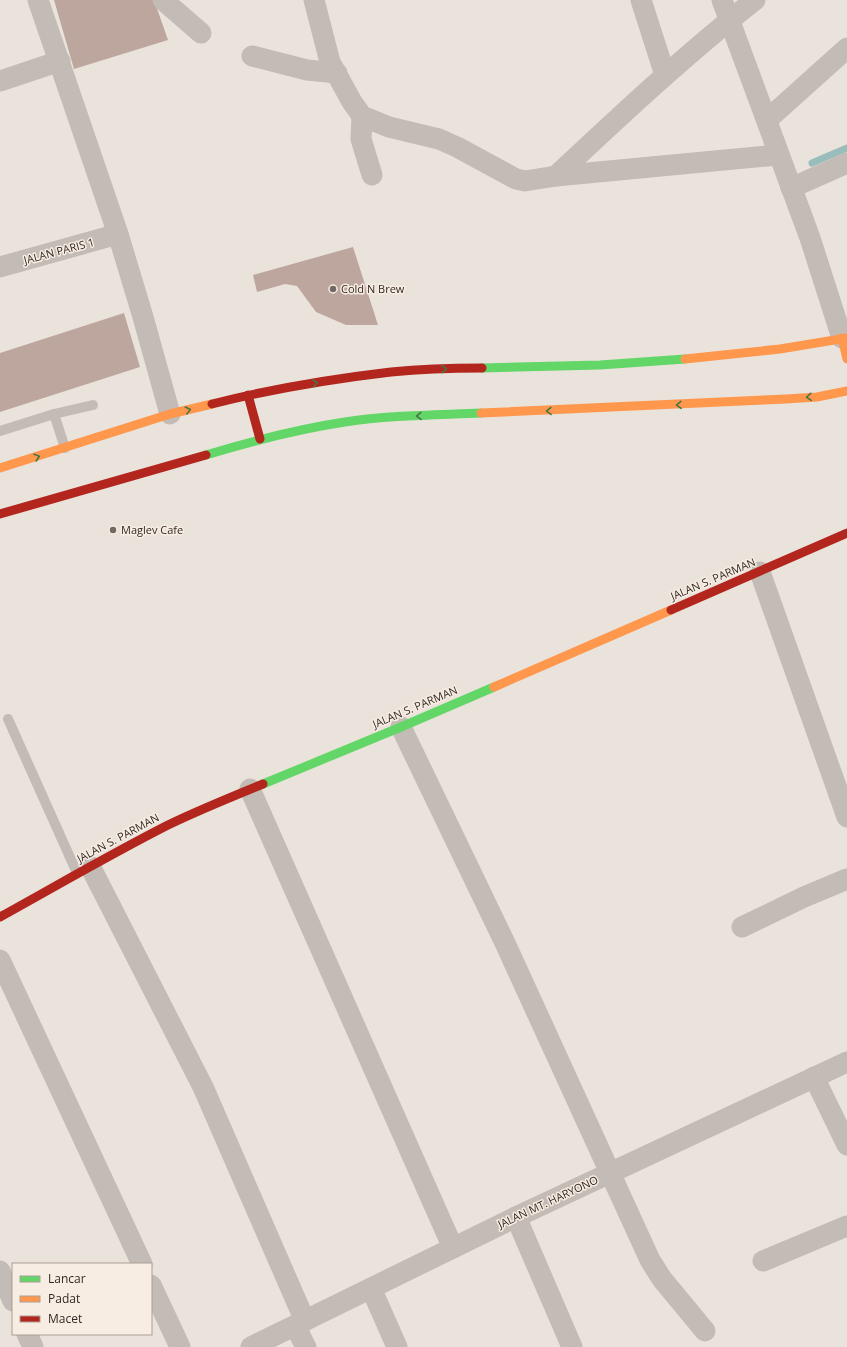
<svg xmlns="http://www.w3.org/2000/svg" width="847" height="1347" viewBox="0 0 847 1347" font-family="'Open Sans',sans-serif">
<rect width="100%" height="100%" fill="#eae3dc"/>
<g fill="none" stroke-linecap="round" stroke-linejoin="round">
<!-- stream -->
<polyline stroke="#98bdba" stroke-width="7" points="812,163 847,148"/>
</g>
<!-- building -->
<g fill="#bda69e">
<polygon points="54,0 154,0 168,40 74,69"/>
<polygon points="353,247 378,325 346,325 316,312 297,286 285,284 257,292 253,275"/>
<polygon points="124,313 140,367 0,412 0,353"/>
</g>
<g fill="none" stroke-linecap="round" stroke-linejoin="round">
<!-- lane -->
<g stroke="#c3bbb5" stroke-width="10">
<polyline points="54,414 93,405"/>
<polyline points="0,431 54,414 65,448"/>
<polyline points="8,719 77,873"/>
</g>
<!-- street -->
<g stroke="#c3bbb5" stroke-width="21">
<polyline points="38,0 118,234 143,317 170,414"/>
<polyline points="163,0 201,33"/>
<polyline points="314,0 330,62 352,102 362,116 389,127 439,139 457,147 516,179 525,181 556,176 778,155"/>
<polyline points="641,0 665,75"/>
<polyline points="722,0 810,238 842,338"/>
<polyline points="252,56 307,70 337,73"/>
<polyline points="0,81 60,61"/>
<polyline points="362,116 361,139 372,175"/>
<polyline points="767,120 847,48"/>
<path d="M 556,176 C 621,115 685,55 755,0"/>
<polyline points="791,188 847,163"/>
<polyline points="0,267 118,234"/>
<polyline points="760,572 847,817"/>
<polyline points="401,727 505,943 650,1260 662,1279 705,1331"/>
<polyline points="250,789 453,1248"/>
<polyline points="90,866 203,1087 305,1321"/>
<polyline points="742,927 804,897 847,879"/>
<polyline points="0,960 142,1264"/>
<polyline points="814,1077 847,1145"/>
<polyline points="516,1217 572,1347"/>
<polyline points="763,1261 847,1226"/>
<polyline points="0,1271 13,1301"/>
<polyline points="151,1285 180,1347"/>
<polyline points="371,1288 397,1347"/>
<polyline points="295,1326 306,1347"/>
<polyline points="27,1334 33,1347"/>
<polyline points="251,1347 516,1217 847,1062"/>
</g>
<!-- fast -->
<g stroke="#63d668" stroke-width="9">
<polyline points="482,368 600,365 685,359"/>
<path d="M 206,455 C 252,441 298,429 345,422 C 390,415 436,415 481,413"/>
<polyline points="263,784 401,727 494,687"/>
</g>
<!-- slow -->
<g stroke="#ff974d" stroke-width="9">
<polyline points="842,338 847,359"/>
<polyline points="685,359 780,349 847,338"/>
<polyline points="481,413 786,399 817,397 847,391"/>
<polyline points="0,468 170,414 212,404"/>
<polyline points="494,687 671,610"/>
</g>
<!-- jam -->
<g stroke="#b3261e" stroke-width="9">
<polyline points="248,395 260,439"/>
<path d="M 212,404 C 271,389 331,379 391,372 C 421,369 452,368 482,368"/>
<polyline points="0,514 206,455"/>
<polyline points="671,610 847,533"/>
<path d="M 0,917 C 56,886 111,854 168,825 C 199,810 231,797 263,784"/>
</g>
</g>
<!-- one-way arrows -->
<defs><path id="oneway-chevron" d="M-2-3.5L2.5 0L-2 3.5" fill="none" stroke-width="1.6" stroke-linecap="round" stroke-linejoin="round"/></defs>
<g stroke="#487643">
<use href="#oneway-chevron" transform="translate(444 369) rotate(-3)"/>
<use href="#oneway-chevron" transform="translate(315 383) rotate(-10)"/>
<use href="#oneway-chevron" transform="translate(809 397) rotate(175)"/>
<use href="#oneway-chevron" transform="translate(679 405) rotate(177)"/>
<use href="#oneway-chevron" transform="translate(188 410) rotate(-14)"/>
<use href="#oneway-chevron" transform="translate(549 411) rotate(178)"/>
<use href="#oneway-chevron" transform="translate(419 416) rotate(178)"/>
<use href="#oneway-chevron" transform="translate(37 457) rotate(-18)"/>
</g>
<!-- markers -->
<g fill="#726965" stroke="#f8ede2" stroke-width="1.5">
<circle cx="333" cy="289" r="4"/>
<circle cx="113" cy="530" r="4"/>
</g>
<g text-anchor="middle" stroke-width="3" stroke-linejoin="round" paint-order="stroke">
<!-- street labels -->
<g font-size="11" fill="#322825" stroke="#f8ede2">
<text transform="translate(59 251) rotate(-15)" y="4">JALAN PARIS 1</text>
<text transform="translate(713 579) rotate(-23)" y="4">JALAN S. PARMAN</text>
<text transform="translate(415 707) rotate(-23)" y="4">JALAN S. PARMAN</text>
<text transform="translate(118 838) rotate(-28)" y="4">JALAN S. PARMAN</text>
<text transform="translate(548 1202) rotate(-25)" y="4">JALAN MT. HARYONO</text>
</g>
<!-- poi labels -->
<g font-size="11" fill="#322825" stroke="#f8ede2" text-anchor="start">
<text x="341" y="293">Cold N Brew</text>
<text x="121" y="534">Maglev Cafe</text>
</g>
</g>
<!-- legend -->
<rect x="12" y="1263" width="140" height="72" fill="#f8ede2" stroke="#a99e96"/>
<rect x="20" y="1276" width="20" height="6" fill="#63d668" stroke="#a99e96"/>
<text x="48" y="1283" font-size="12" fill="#322825">Lancar</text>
<rect x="20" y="1296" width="20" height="6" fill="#ff974d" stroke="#a99e96"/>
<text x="48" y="1303" font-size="12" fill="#322825">Padat</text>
<rect x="20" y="1316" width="20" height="6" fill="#b3261e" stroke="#a99e96"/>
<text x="48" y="1323" font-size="12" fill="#322825">Macet</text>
</svg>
